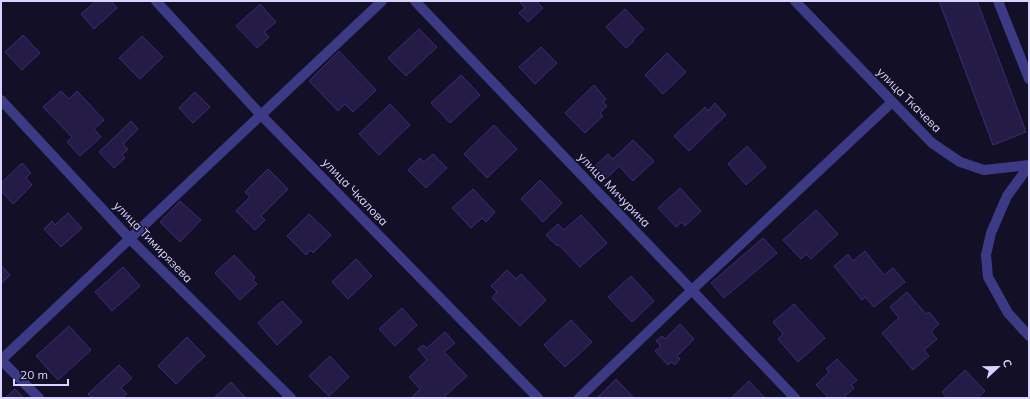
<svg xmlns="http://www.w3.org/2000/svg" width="1030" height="399" viewBox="0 0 1030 399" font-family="Mulish,sans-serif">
<rect width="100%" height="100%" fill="#130f26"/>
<!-- building -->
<g fill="#241b47" stroke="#3b2d73">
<polygon points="96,1 111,1 117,8 94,29 81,14"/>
<polygon points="519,1 536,1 543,8 528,22 519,13 525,8"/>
<polygon points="939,1 977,1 1026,132 993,145"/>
<polygon points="260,4 276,22 264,32 269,37 257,48 236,26"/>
<polygon points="625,9 644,29 633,40 634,41 626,48 606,27"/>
<polygon points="419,29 437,47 406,76 388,58"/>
<polygon points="23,35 40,53 22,70 5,52"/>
<polygon points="142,36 163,57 140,79 119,58"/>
<polygon points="541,47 557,63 535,84 519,67"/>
<polygon points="339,51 376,90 353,112 345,104 338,111 309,81"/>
<polygon points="667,53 686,72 663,94 645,75"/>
<polygon points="461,75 480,95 450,123 431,103"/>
<polygon points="594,85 606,99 603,102 607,106 600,113 603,116 585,133 565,113"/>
<polygon points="61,91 69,99 77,91 104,120 94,129 101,137 80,156 67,142 72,137 43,107"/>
<polygon points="195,92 210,107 193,123 179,108"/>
<polygon points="715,103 726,115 689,151 674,136 705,107 708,111"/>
<polygon points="390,104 410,125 379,155 359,134"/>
<polygon points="131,121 138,129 123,144 128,149 122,155 125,158 114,168 99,152"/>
<polygon points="494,125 517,149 487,178 464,154"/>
<polygon points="633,140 654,161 633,181 619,166 606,179 594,167 608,154 613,159"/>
<polygon points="747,146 766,167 746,185 728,164"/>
<polygon points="433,154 447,168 426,188 408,170 420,158 424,162"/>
<polygon points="22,163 31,173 26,178 32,185 13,204 1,191 1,183"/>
<polygon points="268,169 288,189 261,216 265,220 255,230 236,211 250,197 245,192"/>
<polygon points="540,180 562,203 543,222 521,199"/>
<polygon points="680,188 701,211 685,226 682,222 676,227 658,208"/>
<polygon points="473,189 495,212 486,222 482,218 471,228 452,208"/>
<polygon points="180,201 201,220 180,242 160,222"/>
<polygon points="816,210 838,234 811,259 806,254 801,259 783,240"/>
<polygon points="68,213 82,228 61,247 44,229 52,221 55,225"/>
<polygon points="309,214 331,235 313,253 311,250 306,255 287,236"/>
<polygon points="581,215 607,243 580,267 558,244 557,246 546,235 558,224 564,230"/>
<polygon points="763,238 777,253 724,298 711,283"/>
<polygon points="865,251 884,275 893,268 905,282 874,307 865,297 862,300 834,266 848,254 853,261"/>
<polygon points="234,255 255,277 253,280 257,284 240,300 215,273"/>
<polygon points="356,259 372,276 348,299 332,282"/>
<polygon points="1,265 10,275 1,284"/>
<polygon points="123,267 140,286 112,311 95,292"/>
<polygon points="507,270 516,279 521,274 546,300 520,326 492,298 497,292 491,286"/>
<polygon points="631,276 654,301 632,322 608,297"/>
<polygon points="907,292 926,314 929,312 939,324 931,332 937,339 924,350 929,356 913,370 882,333 899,318 890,307"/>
<polygon points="282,301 302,322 277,345 258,323"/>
<polygon points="794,304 825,338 798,362 778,339 783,334 773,322"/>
<polygon points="402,308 417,325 395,346 379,329"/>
<polygon points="571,320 592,342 565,367 544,345"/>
<polygon points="680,324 694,339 677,356 680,359 675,365 671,362 668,365 655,351 661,346 656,341 662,336 665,339"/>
<polygon points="69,326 91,350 58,380 36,356"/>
<polygon points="445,332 455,343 444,352 467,376 443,398 413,398 412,397 420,389 409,377 427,360 418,349 423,345 427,348"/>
<polygon points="187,337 205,356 176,384 158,366"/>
<polygon points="330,356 349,377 329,396 309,376"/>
<polygon points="837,359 857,380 851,385 854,388 843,398 829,398 816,385 829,372 826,369"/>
<polygon points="119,365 132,378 121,388 127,394 122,398 92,398 88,394"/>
<polygon points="965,370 985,391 977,398 947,398 942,392"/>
<polygon points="616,379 634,398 597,398"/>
<polygon points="749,381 765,398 731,398"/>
<polygon points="231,382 246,398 214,398"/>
<polygon points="15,389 24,398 5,398"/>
</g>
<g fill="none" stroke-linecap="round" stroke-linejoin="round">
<!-- minor -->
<g stroke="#3d3a85" stroke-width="10">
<polyline points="156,1 261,115 538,398"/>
<polyline points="415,1 795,398"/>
<polyline points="795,1 932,143 960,162 984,170 1029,165"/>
<polyline points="998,1 1029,79"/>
<polyline points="1,100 130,239 291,398"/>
<polyline points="1029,166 1007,196 991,233 986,255 988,277 1008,313 1029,336"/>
<polyline points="1,360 382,1"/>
<polyline points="1,360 39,398"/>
<polyline points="579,398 692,290 892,102"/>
</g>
</g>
<g text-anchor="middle" stroke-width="3" stroke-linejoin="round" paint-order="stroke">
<!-- street labels -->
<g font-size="12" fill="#d9d4ff" stroke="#130f26">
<text transform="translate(909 100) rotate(45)" y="4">улица Ткачева</text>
<text transform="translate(614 190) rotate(46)" y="4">улица Мичурина</text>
<text transform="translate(355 192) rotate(46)" y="4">улица Чкалова</text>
<text transform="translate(153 242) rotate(46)" y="4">улица Тимирязева</text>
</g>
</g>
<!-- border -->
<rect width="1030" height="399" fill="none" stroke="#d9d4ff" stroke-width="4"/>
<!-- north arrow -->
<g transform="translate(998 367) rotate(68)" stroke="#130f26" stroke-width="3" paint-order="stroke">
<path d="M0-3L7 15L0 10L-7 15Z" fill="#d9d4ff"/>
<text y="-6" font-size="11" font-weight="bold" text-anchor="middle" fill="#d9d4ff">С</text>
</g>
<!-- scale -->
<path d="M14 379v6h54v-6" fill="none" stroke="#d9d4ff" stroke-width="2"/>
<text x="20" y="379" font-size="12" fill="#d9d4ff" stroke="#130f26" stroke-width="3" paint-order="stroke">20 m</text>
</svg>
